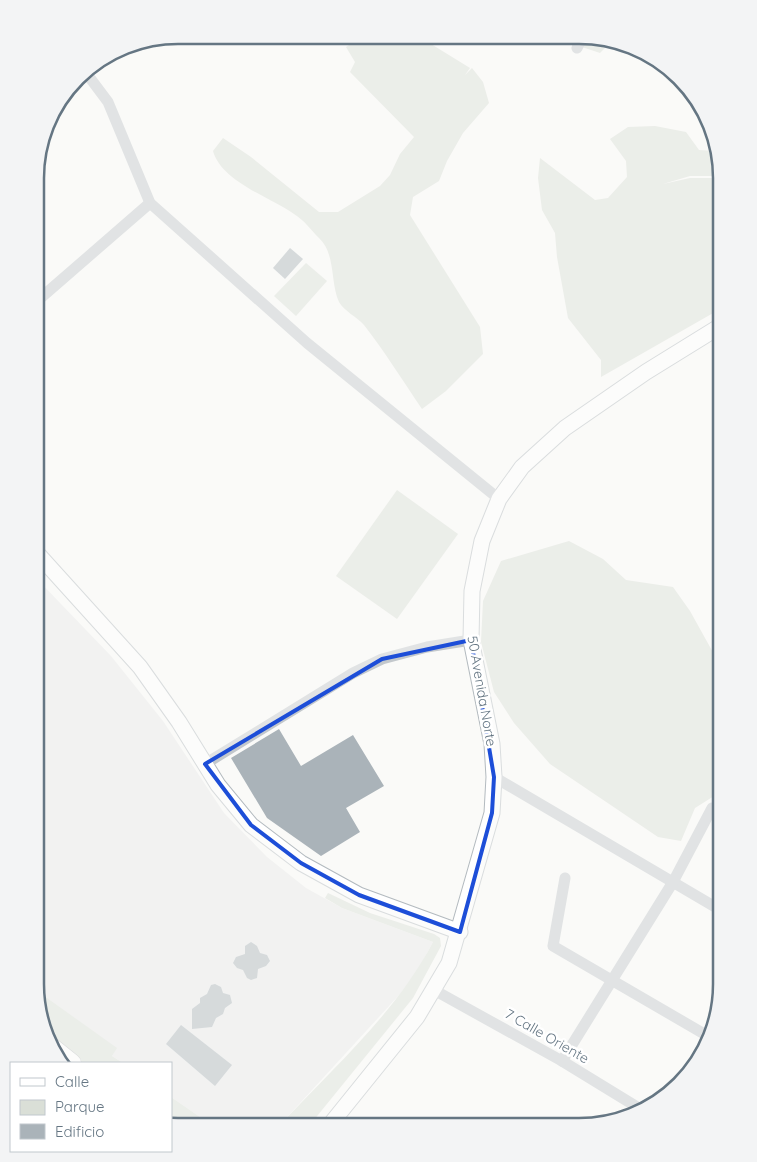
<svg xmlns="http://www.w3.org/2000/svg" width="757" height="1162" font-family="Quicksand,sans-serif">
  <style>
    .built { fill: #e8e9e9 }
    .green { fill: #dadfd7 }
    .building { fill: #aab3b9 }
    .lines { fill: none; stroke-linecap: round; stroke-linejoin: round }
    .secondary-casing { stroke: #b3babf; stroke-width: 17 }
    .primary-casing { stroke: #b5babe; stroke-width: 19 }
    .street { stroke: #c3c8cc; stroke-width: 11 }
    .secondary { stroke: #fff; stroke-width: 15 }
    .primary { stroke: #fff; stroke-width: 18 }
    .marked { fill: none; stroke: #1d4ed8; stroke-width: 4; stroke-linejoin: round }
    .labels { text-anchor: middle; stroke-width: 5; stroke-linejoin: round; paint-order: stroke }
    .street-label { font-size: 14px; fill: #657683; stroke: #fff }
    .rim { fill: none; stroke: #657683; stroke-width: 2.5 }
  </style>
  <rect width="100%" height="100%" fill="#fafaf8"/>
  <polygon class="built" points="36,578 111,656 163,721 224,813 267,857 306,888 342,908 433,942 419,968 400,994 279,1126 213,1126 171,1097 171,1063 123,1063 112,1056 116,1048 36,990"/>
  <g class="green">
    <path d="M363 36H418L470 68 465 75 472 68 483 82 489 103 463 133 447 161 439 181 413 197 410 215 480 327 483 354 446 391 422 409C403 381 385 352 364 325 357 317 344 311 339 302 330 282 336 254 319 238 311 230 304 220 294 214 271 198 221 181 213 151L223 138 251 157 319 212H338L380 186 390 175 400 154 414 137 350 72 355 62 346 47Z"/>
    <polygon points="587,36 598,36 611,42 600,53 582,47"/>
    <polygon points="655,126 686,132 699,150 714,151 716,146 722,176 690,176 663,184 690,178 722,178 722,308 601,377 601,360 568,318 557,257 555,233 542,210 538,178 540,158 595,200 608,198 627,177 626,161 610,139 628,127"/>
    <polygon points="306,263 327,281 296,316 274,296"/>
    <polygon points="397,490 458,534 397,619 336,576"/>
    <polygon points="569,541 603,559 626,580 673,587 690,611 715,656 722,661 722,791 695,808 681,841 658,837 550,764 514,723 494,692 481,642 483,601 501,561"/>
    <path d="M328 893 370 913 434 934 440 938 441 946 413 998 309 1126H279C333 1068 396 1013 433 942L342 908 325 898Z"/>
    <polygon points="36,990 117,1048 112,1056 123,1063 82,1063 45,1032"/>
    <polygon points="171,1097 213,1126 171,1126"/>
  </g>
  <g class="building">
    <polygon points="290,248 303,259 285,279 273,268"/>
    <polygon points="279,729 301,766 353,735 384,786 346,808 360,832 321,856 267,818 231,758"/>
    <polygon points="251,942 257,946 260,953 267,955 270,961 266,966 258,969 257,978 251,980 247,978 243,970 237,968 233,963 236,957 245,954 245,946"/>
    <polygon points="215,984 221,987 223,993 230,995 232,1003 225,1008 223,1014 216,1018 212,1027 192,1029 192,1009 200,1003 200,998 207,994 211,985"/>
    <polygon points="181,1025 232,1065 215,1086 166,1044"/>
  </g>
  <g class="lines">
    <defs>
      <g id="secondary">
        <polyline points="36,552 140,667 179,722 218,785 251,825 301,863 359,895 460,932"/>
        <polyline points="329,1126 417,1017 449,963 492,813 494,777 492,744 471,640 472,591 482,541 499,499 522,467 565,428 646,372 722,325"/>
      </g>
      <polyline id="primary" points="52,1047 72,1063"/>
    </defs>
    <use href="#secondary" class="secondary-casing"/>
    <use href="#primary" class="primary-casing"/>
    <g class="street">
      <polyline points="577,48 583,36"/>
      <polyline points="84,70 108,102 150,203 307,343 499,499"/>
      <polyline points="36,302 150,203"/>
      <polyline points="205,764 353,673 382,659 427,647 471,640"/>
      <polyline points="494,777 722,911"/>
      <polyline points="565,878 553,946 706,1035"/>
      <polyline points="434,990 562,1061 642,1110"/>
      <polyline points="562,1061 673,882 712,808"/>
    </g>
    <use href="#secondary" class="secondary"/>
    <use href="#primary" class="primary"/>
  </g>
  <path d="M0 0H757V1162H0ZM471 640 494 777 492 813 460 932 359 895 301 863 251 825 205 764 382 659Z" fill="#fafaf8" fill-opacity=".55" fill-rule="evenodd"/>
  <path class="marked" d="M471 640 494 777 492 813 460 932 359 895 301 863 251 825 205 764 382 659Z"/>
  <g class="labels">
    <g class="street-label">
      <text transform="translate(482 691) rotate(80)" y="5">50 Avenida Norte</text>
      <text transform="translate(547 1036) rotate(30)" y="5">7 Calle Oriente</text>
    </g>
  </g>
  <path d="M0 0H757V1162H0ZM178 44H579A134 134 0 0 1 713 178V984A134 134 0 0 1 579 1118H178A134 134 0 0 1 44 984V178A134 134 0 0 1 178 44Z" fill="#f3f4f5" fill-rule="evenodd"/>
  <path class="rim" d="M178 44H579A134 134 0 0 1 713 178V984A134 134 0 0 1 579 1118H178A134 134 0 0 1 44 984V178A134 134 0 0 1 178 44Z"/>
  <rect x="10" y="1062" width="162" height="90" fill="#ffffff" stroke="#c1c8cd"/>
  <rect x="20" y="1078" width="25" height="8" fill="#ffffff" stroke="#c1c8cd"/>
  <text x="55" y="1087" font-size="15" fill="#657683">Calle</text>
  <rect x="20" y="1100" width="25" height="15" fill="#dadfd7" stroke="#c1c8cd"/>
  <text x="55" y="1112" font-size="15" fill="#657683">Parque</text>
  <rect x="20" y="1124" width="25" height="15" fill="#aab3b9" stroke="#c1c8cd"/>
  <text x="55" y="1137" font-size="15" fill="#657683">Edificio</text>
</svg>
